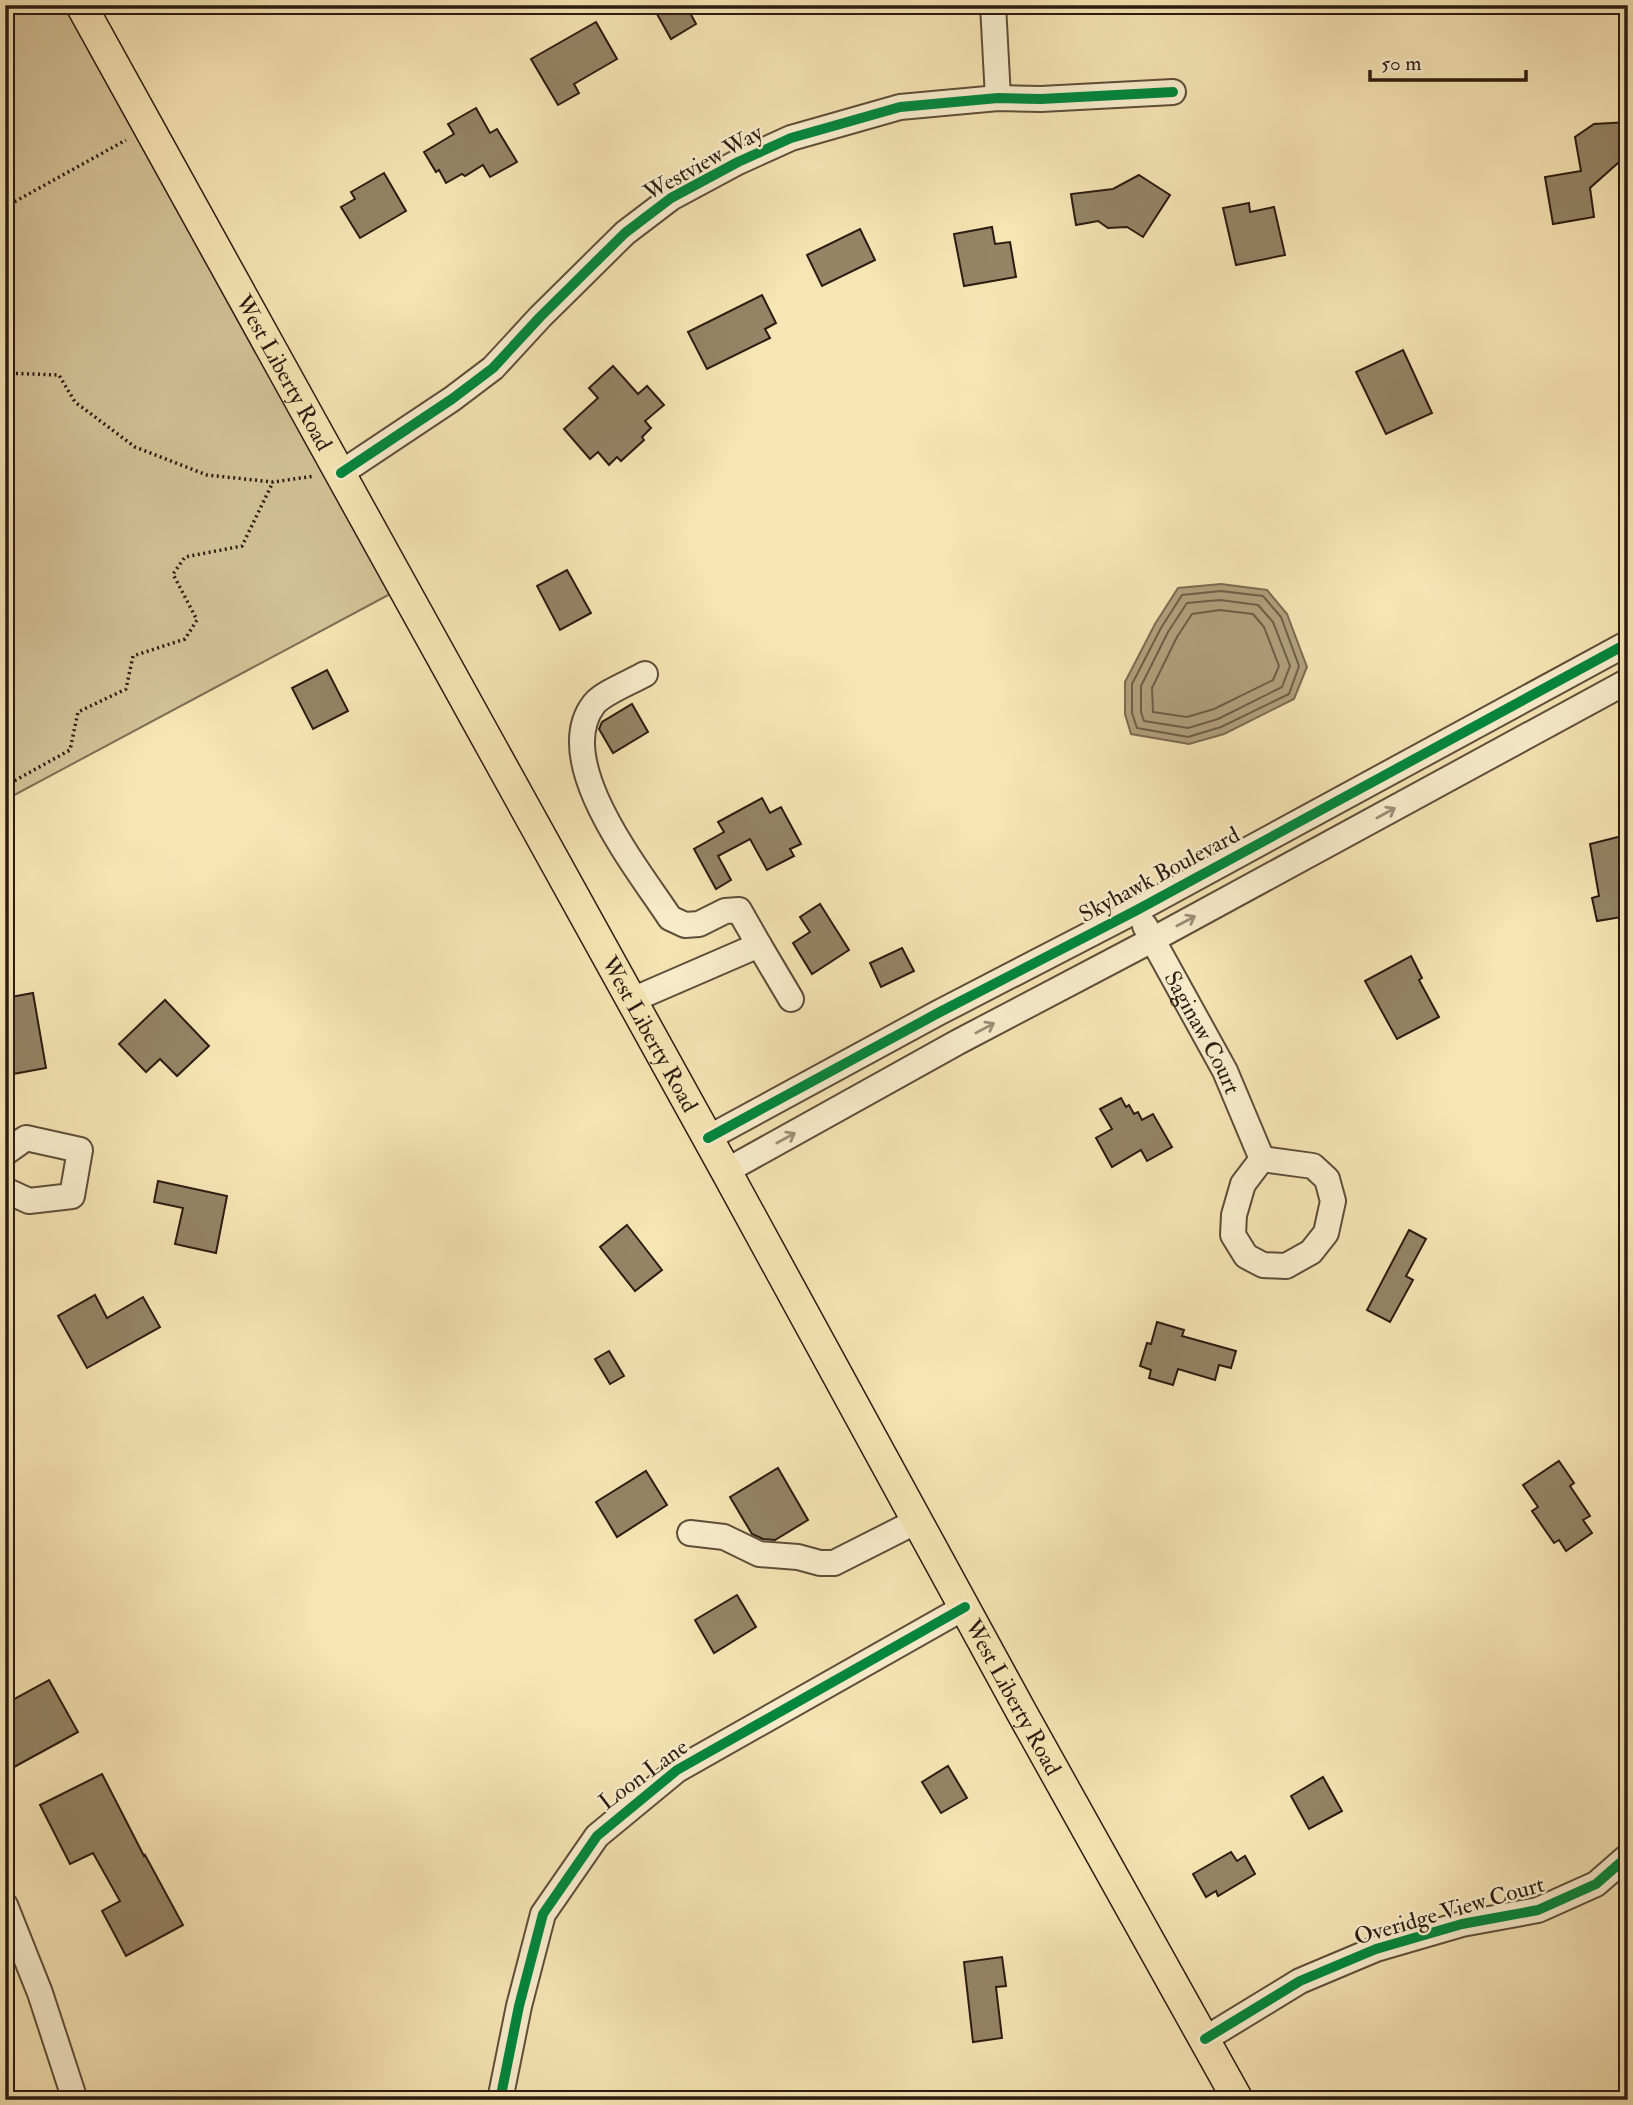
<svg xmlns="http://www.w3.org/2000/svg" width="1633" height="2105" font-family="'IM FELL Double Pica',serif">
  <style>
    .green { fill: #d4c398; stroke: #806f54; stroke-width: 2 }
    .water { fill: #b2a07d; stroke: #7c6b52; stroke-width: 2 }
    .lines { fill: none; stroke-linecap: round; stroke-linejoin: round }
    .shore { stroke: #6e5e47; stroke-width: 2 }
    .building { fill: #958466; stroke: #2b1b11; stroke-width: 2 }
    .minor-casing { stroke: #5e4e3a; stroke-width: 28 }
    .major-casing { stroke: #2b1b11; stroke-width: 33 }
    .path { stroke: #2b1b11; stroke-width: 3.5; stroke-dasharray: 2 3.5; stroke-linecap: butt }
    .minor { stroke: #faeece; stroke-width: 24 }
    .major { stroke: #f7e5b4; stroke-width: 30 }
    .cycleway-casing { stroke: #faeece; stroke-width: 15 }
    .cycleway { stroke: #00873e; stroke-width: 10 }
    .oneway { stroke: #9d8f79 }
    .labels { text-anchor: middle; stroke-width: 5; stroke-linejoin: round; paint-order: stroke }
    .street-label { font-size: 23px; fill: #2b1b11; stroke: #faeece }
  </style>
  <rect width="100%" height="100%" fill="#f7e5b4"/>
  <filter id="stains"><feTurbulence type="fractalNoise" baseFrequency=".00286" numOctaves="4"/><feColorMatrix values="0 0 0 0 .2 0 0 0 0 .09 0 0 0 0 .02 0 0 0 .5 -.17"/></filter>
  <radialGradient id="worn" r=".72"><stop offset=".6" stop-color="#630" stop-opacity="0"/><stop offset="1" stop-color="#630" stop-opacity=".3"/></radialGradient>
  <polygon class="green" points="5,5 68,5 392,593 5,800"/>
  <polygon class="water" points="1221,584 1267,590 1287,614 1307,667 1294,699 1224,734 1189,744 1131,734 1125,714 1125,682 1155,624 1178,588"/>
  <g class="lines">
    <g class="shore">
      <polygon points="1221,591 1263,596 1281,617 1299,666 1289,694 1221,727 1188,737 1137,728 1132,713 1132,684 1161,628 1182,595"/>
      <polygon points="1220,600 1258,605 1273,622 1290,666 1282,687 1218,719 1188,728 1144,721 1141,712 1141,686 1168,632 1187,603"/>
      <polygon points="1220,610 1253,614 1264,627 1279,666 1273,680 1214,709 1187,717 1153,712 1152,688 1177,637 1192,614"/>
    </g>
  </g>
  <g class="building">
    <polygon points="652,5 686,5 696,24 671,39"/>
    <polygon points="596,22 617,59 574,84 579,93 558,105 531,59"/>
    <polygon points="476,108 490,133 497,129 517,162 490,177 483,165 465,176 462,174 446,183 439,170 436,172 424,152 454,134 448,124"/>
    <polygon points="1628,122 1628,154 1590,188 1594,217 1553,224 1545,177 1581,171 1575,137 1594,124"/>
    <polygon points="384,173 406,211 360,238 341,207 355,199 351,192"/>
    <polygon points="1139,175 1170,195 1143,237 1127,227 1108,228 1098,221 1076,225 1071,194 1113,189"/>
    <polygon points="1249,203 1250,212 1274,207 1285,255 1236,265 1223,208"/>
    <polygon points="992,227 995,244 1010,242 1016,277 964,286 954,234"/>
    <polygon points="860,229 875,260 822,286 807,255"/>
    <polygon points="762,295 776,323 765,329 770,338 707,369 688,332"/>
    <polygon points="1403,350 1432,413 1386,434 1356,372"/>
    <polygon points="613,366 638,394 647,386 664,405 645,421 651,428 642,437 644,440 621,461 617,457 609,465 598,452 590,459 564,429 598,398 589,388"/>
    <polygon points="567,570 591,613 560,630 537,586"/>
    <polygon points="327,670 348,711 313,729 292,688"/>
    <polygon points="632,704 648,732 613,753 599,729 602,722"/>
    <polygon points="762,798 770,813 781,807 801,844 790,849 794,856 767,870 750,839 718,856 731,880 716,889 694,849 724,832 718,822"/>
    <polygon points="1626,835 1628,845 1628,916 1597,921 1592,898 1599,896 1590,844"/>
    <polygon points="820,904 849,950 812,974 793,943 810,932 800,917"/>
    <polygon points="902,948 914,971 881,987 870,963"/>
    <polygon points="1411,956 1422,978 1419,980 1439,1017 1397,1039 1365,981"/>
    <polygon points="33,993 46,1068 13,1074 9,1053 5,1053 5,998"/>
    <polygon points="165,1000 209,1046 177,1076 160,1059 146,1072 119,1044"/>
    <polygon points="1121,1098 1126,1107 1129,1105 1134,1114 1138,1112 1142,1120 1153,1114 1172,1147 1147,1161 1141,1150 1112,1167 1096,1138 1112,1129 1100,1109"/>
    <polygon points="158,1181 227,1196 216,1253 175,1244 183,1208 154,1202"/>
    <polygon points="627,1225 662,1270 635,1291 600,1247"/>
    <polygon points="1409,1230 1426,1239 1406,1276 1413,1280 1390,1322 1367,1310"/>
    <polygon points="95,1295 107,1318 143,1297 160,1327 87,1368 58,1316"/>
    <polygon points="1157,1322 1184,1330 1182,1336 1236,1351 1231,1368 1219,1365 1215,1380 1178,1369 1173,1385 1149,1378 1151,1370 1140,1366 1147,1343 1151,1344"/>
    <polygon points="609,1351 624,1376 610,1384 595,1359"/>
    <polygon points="1559,1461 1574,1483 1570,1486 1590,1516 1583,1520 1592,1533 1566,1551 1559,1540 1554,1543 1532,1511 1538,1507 1523,1485"/>
    <polygon points="778,1468 808,1520 775,1540 763,1539 752,1534 730,1497"/>
    <polygon points="646,1471 667,1505 617,1537 596,1502"/>
    <polygon points="737,1595 756,1627 714,1653 695,1620"/>
    <polygon points="49,1680 78,1732 5,1772 5,1745 12,1741 5,1728 5,1704"/>
    <polygon points="948,1766 967,1798 941,1813 922,1782"/>
    <polygon points="102,1774 144,1856 145,1855 183,1925 126,1956 102,1911 120,1901 93,1853 70,1864 40,1805"/>
    <polygon points="1323,1777 1342,1811 1309,1829 1291,1796"/>
    <polygon points="1231,1852 1237,1861 1245,1856 1255,1874 1218,1896 1216,1891 1206,1897 1193,1874"/>
    <polygon points="1002,1957 1006,1986 996,1987 1002,2038 973,2042 964,1962"/>
  </g>
  <g class="lines">
    <defs>
      <g id="minor">
        <polyline points="993,5 998,98"/>
        <polyline points="341,473 452,399 493,368 540,317 625,233 671,198 738,162 791,138 900,107 998,98 1041,99 1173,92"/>
        <path id="s1" d="M1145 926 1225 1071 1262 1159"/>
        <polyline points="759,945 791,999"/>
        <path d="M632 1000 759 945 739 910 725 911 699 924 685 925 670 918C638 869 550 761 594 704 603 693 631 682 645 674"/>
        <polyline points="708,1138 938,1013 1137,910 1628,643"/>
        <polyline points="5,1153 26,1138 80,1150 72,1196 29,1201 5,1190"/>
        <polygon points="1262,1159 1313,1166 1327,1179 1333,1201 1326,1233 1311,1252 1286,1266 1263,1265 1246,1256 1233,1235 1234,1215 1243,1184"/>
        <polyline points="726,1171 958,1042 1152,940 1628,681"/>
        <polyline points="690,1533 724,1537 759,1554 798,1557 820,1563 834,1563 917,1521"/>
        <polyline points="5,1905 40,1993 75,2100"/>
        <polyline points="1205,2039 1300,1981 1376,1949 1462,1924 1538,1910 1596,1884 1628,1856"/>
        <polyline points="500,2100 519,2006 543,1914 597,1836 677,1770 965,1607"/>
      </g>
      <g id="major">
        <path id="s2" d="M81 5 726 1171 1022 1713 1238 2100"/>
      </g>
    </defs>
    <use href="#minor" class="minor-casing"/>
    <use href="#major" class="major-casing"/>
    <g class="path">
      <polyline points="5,207 126,140"/>
      <polyline points="5,373 59,375 75,402 135,447 207,475 273,482 315,476"/>
      <polyline points="5,786 70,750 78,712 126,689 133,656 185,639 197,620 173,574 185,557 242,546 273,482"/>
    </g>
    <use href="#minor" class="minor"/>
    <use href="#major" class="major"/>
    <defs>
      <g id="cycleway">
        <polyline points="341,473 452,399 493,368 540,317 625,233 671,198 738,162 791,138 900,107 998,98 1041,99 1173,92"/>
        <polyline points="708,1138 938,1013 1137,910 1628,643"/>
        <polyline points="1205,2039 1300,1981 1376,1949 1462,1924 1538,1910 1596,1884 1628,1856"/>
        <polyline points="500,2100 519,2006 543,1914 597,1836 677,1770 965,1607"/>
      </g>
    </defs>
    <use href="#cycleway" class="cycleway-casing"/>
    <use href="#cycleway" class="cycleway"/>
  </g>
  <defs><path id="oneway-shaft" d="M-6 0H5M1.5-3L5.5 0L1.5 3" fill="none" stroke-width="1.6" stroke-linecap="round" stroke-linejoin="round" transform="scale(1.75)"/></defs>
  <g class="oneway">
    <use href="#oneway-shaft" transform="translate(1386 813) rotate(-29)"/>
    <use href="#oneway-shaft" transform="translate(1186 921) rotate(-28)"/>
    <use href="#oneway-shaft" transform="translate(985 1028) rotate(-28)"/>
    <use href="#oneway-shaft" transform="translate(786 1138) rotate(-29)"/>
  </g>
  <g class="labels">
    <g class="street-label">
      <text transform="translate(703 162) rotate(-29)" y="8">Westview Way</text>
      <text dy="8" stroke="none"><textPath href="#s2" startOffset="420">West Liberty Road</textPath></text>
      <text transform="translate(1159 874) rotate(-28)" y="8">Skyhawk Boulevard</text>
      <text dy="8" stroke="none"><textPath href="#s1" startOffset="121">Saginaw Court</textPath></text>
      <text dy="8" stroke="none"><textPath href="#s2" startOffset="1176">West Liberty Road</textPath></text>
      <text dy="8" stroke="none"><textPath href="#s2" startOffset="1932">West Liberty Road</textPath></text>
      <text transform="translate(643 1774) rotate(-36)" y="8">Loon Lane</text>
      <text transform="translate(1449 1910) rotate(-16)" y="8">Overidge View Court</text>
    </g>
  </g>
  <rect width="1633" height="2105" fill="none" stroke="#f7e5b4" stroke-width="28"/>
  <rect x="7" y="7" width="1619" height="2091" fill="none" stroke="#2b1b11" stroke-width="3.5"/>
  <rect x="14" y="14" width="1605" height="2077" fill="none" stroke="#2b1b11" stroke-width="2"/>
  <path d="M1370 70v10h156v-10" fill="none" stroke="#2b1b11" stroke-width="3.5"/>
  <text x="1381" y="70" font-size="21" fill="#2b1b11" stroke="#faeece" stroke-width="5" paint-order="stroke">50 m</text>
  <rect width="100%" height="100%" filter="url(#stains)"/>
  <rect width="100%" height="100%" fill="url(#worn)"/>
</svg>
